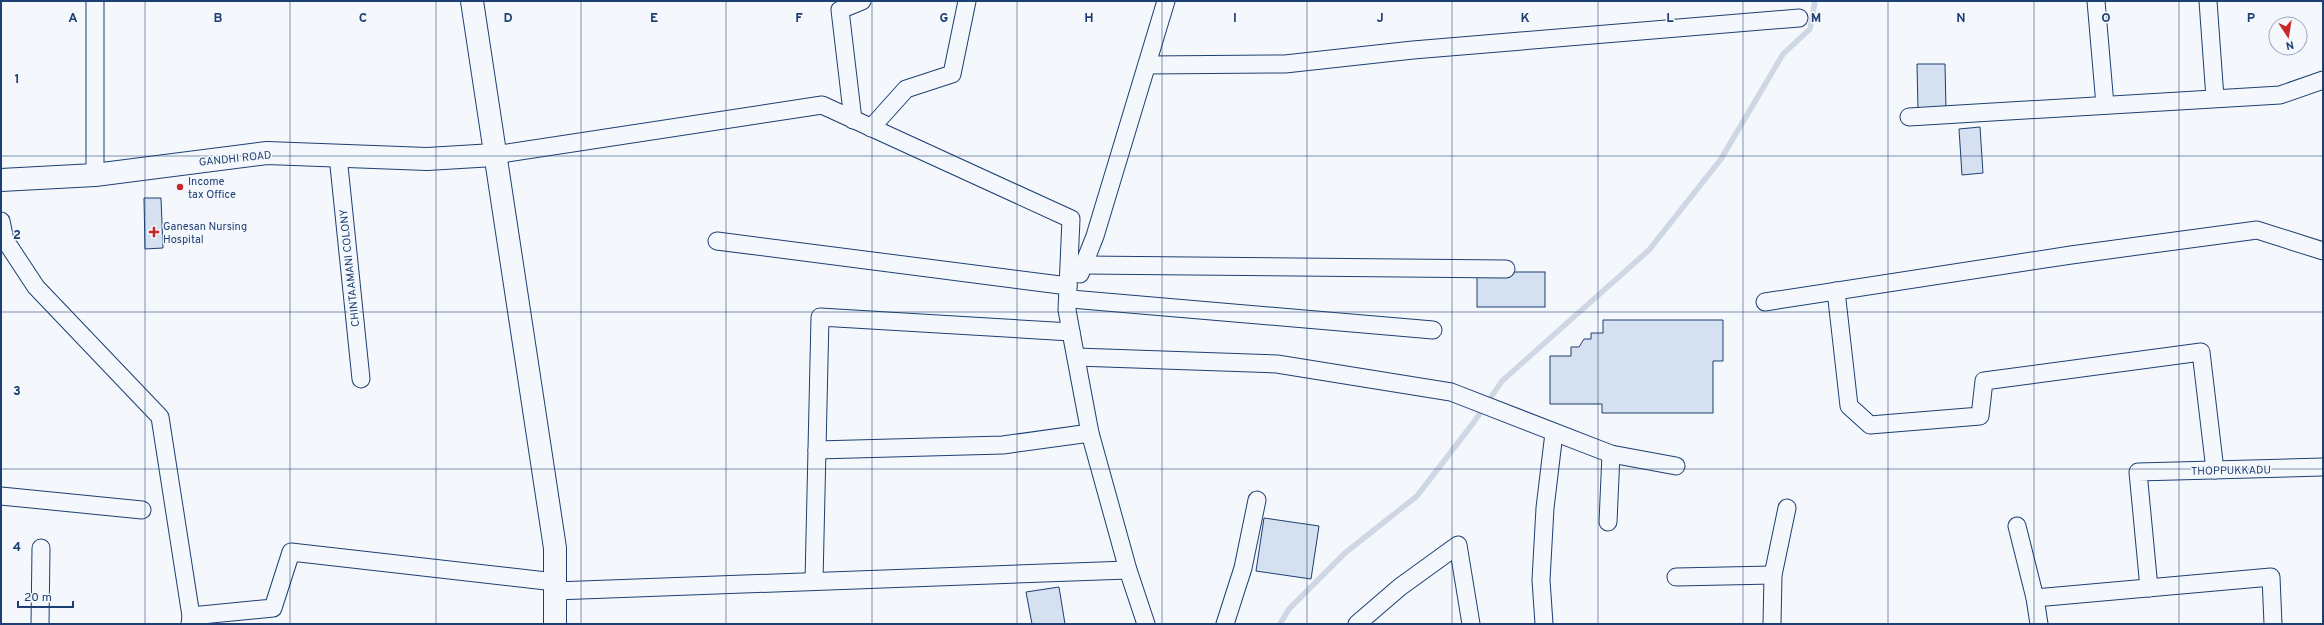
<svg xmlns="http://www.w3.org/2000/svg" width="2324" height="625" font-family="Overpass,sans-serif">
  <style>
    .lines { fill: none; stroke-linecap: round; stroke-linejoin: round }
    .stream { stroke: #cfd7e4; stroke-width: 5.5 }
    .building { fill: #d5e0f0; stroke: #1d3f73 }
    .street-casing { stroke: #1d3f73; stroke-width: 19 }
    .secondary-casing { stroke: #1d3f73; stroke-width: 24 }
    .street { stroke: #f4f7fb; stroke-width: 17 }
    .secondary { stroke: #f4f7fb; stroke-width: 22 }
    .grid { fill: none; stroke: #1d3f73; stroke-width: 1; stroke-opacity: 0.55 }
    .poi-dot { fill: #c62828; stroke: #f4f7fb; stroke-width: 1.5 }
    .labels { text-anchor: middle; stroke-width: 3; stroke-linejoin: round; paint-order: stroke }
    .street-label { font-size: 11px; fill: #1d3f73; stroke: #f4f7fb }
    .poi-label { font-size: 11px; fill: #1d3f73; stroke: #f4f7fb; text-anchor: start }
    .grid-label { font-size: 13px; text-anchor: middle; font-weight: bold; fill: #1d3f73; stroke: #f4f7fb; stroke-width: 3; stroke-linejoin: round; paint-order: stroke }
  </style>
  <rect width="100%" height="100%" fill="#f4f7fb"/>
  <g class="lines">
    <polyline class="stream" points="1280,624 1289,609 1345,553 1417,496 1474,422 1502,381 1649,250 1721,159 1783,54 1810,29 1815,1"/>
  </g>
  <g class="building">
    <polygon points="1917,64 1945,64 1946,110 1918,110"/>
    <polygon points="1980,127 1983,173 1962,175 1959,129"/>
    <polygon points="144,198 161,198 163,248 145,249"/>
    <rect x="1477" y="272" width="68" height="35"/>
    <polygon points="1603,320 1723,320 1723,361 1713,361 1713,413 1602,413 1602,404 1550,404 1550,356 1571,356 1571,347 1579,347 1584,339 1591,339 1591,333 1603,333"/>
    <polygon points="1264,518 1319,526 1311,579 1256,571"/>
    <polygon points="1059,587 1065,624 1032,624 1026,592"/>
  </g>
  <g class="lines">
    <defs>
      <g id="street">
        <polyline points="2096,1 2105,105"/>
        <polyline points="2208,1 2215,98"/>
        <polyline points="1147,65 1285,64 1413,50 1799,18"/>
        <polyline points="1909,117 2280,95 2323,80"/>
        <polyline points="853,120 840,10 862,1"/>
        <polyline points="871,128 906,89 952,74 967,1"/>
        <polyline points="494,155 822,105 1071,219 1067,310 1071,332 1090,433 1128,570 1146,624"/>
        <polyline points="338,156 361,379"/>
        <polyline points="95,175 95,1"/>
        <polyline points="1,221 5,240 36,287 160,417 191,616 190,624"/>
        <polyline points="717,241 1068,286"/>
        <polyline points="1084,265 1506,269"/>
        <polyline points="1080,274 1095,236 1166,1"/>
        <polyline points="1836,291 1849,406 1870,425 1980,416 1984,381 2201,352 2215,470"/>
        <polyline points="1071,299 1433,330"/>
        <polyline points="1765,302 2071,255 2257,230 2323,251"/>
        <polyline points="1076,357 1277,364 1451,392 1611,454 1676,466"/>
        <polyline points="817,450 1003,445 1090,433"/>
        <polyline points="1,496 142,510"/>
        <polyline points="1608,522 1611,454"/>
        <polyline points="2017,526 2035,598 2039,624"/>
        <polyline points="1676,577 1773,575"/>
        <polyline points="814,581 820,317 1071,332"/>
        <polyline points="2149,588 2138,472 2323,467"/>
        <polyline points="555,591 1128,570"/>
        <polyline points="2035,598 2271,577 2273,624"/>
        <polyline points="191,616 273,608 291,552 555,582"/>
        <polyline points="40,624 41,548"/>
        <polyline points="1225,624 1243,568 1257,500"/>
        <polyline points="1357,624 1400,587 1458,545 1471,624"/>
        <polyline points="1544,624 1541,580 1545,508 1554,433"/>
        <polyline points="1772,624 1773,575 1787,508"/>
      </g>
      <g id="secondary">
        <polyline points="472,1 555,548 555,624"/>
        <polyline points="1,180 95,175 267,153 427,159 494,155"/>
      </g>
    </defs>
    <use href="#street" class="street-casing"/>
    <use href="#secondary" class="secondary-casing"/>
    <use href="#street" class="street"/>
    <use href="#secondary" class="secondary"/>
  </g>
  <path class="grid" d="M145 1V624M290 1V624M436 1V624M581 1V624M726 1V624M872 1V624M1017 1V624M1162 1V624M1307 1V624M1452 1V624M1598 1V624M1743 1V624M1888 1V624M2034 1V624M2179 1V624M1 156H2323M1 312H2323M1 469H2323"/>
  <g class="poi-dot">
    <circle cx="180" cy="187" r="4"/>
    <path d="M152 226h4v4h4v4h-4v4h-4v-4h-4v-4h4z"/>
  </g>
  <g class="labels">
    <g class="street-label">
      <text transform="translate(235 158) rotate(-6)" y="4">GANDHI ROAD</text>
      <text transform="translate(349 268) rotate(-96)" y="4">CHINTAAMANI COLONY</text>
      <text transform="translate(2231 470) rotate(-1)" y="4">THOPPUKKADU</text>
    </g>
    <g class="poi-label">
      <text x="188" y="185">Income<tspan x="188" dy="13">tax Office</tspan></text>
      <text x="163" y="230">Ganesan Nursing<tspan x="163" dy="13">Hospital</tspan></text>
    </g>
  </g>
  <g class="grid-label">
    <text x="73" y="22">A</text>
    <text x="218" y="22">B</text>
    <text x="363" y="22">C</text>
    <text x="508" y="22">D</text>
    <text x="654" y="22">E</text>
    <text x="799" y="22">F</text>
    <text x="944" y="22">G</text>
    <text x="1089" y="22">H</text>
    <text x="1235" y="22">I</text>
    <text x="1380" y="22">J</text>
    <text x="1525" y="22">K</text>
    <text x="1670" y="22">L</text>
    <text x="1816" y="22">M</text>
    <text x="1961" y="22">N</text>
    <text x="2106" y="22">O</text>
    <text x="2251" y="22">P</text>
    <text x="17" y="83">1</text>
    <text x="17" y="239">2</text>
    <text x="17" y="395">3</text>
    <text x="17" y="551">4</text>
  </g>
  <rect width="2324" height="625" fill="none" stroke="#1d3f73" stroke-width="4"/>
  <g transform="translate(2288 36) rotate(168)"><circle r="19" fill="#f4f7fb" stroke="#9eadc5"/>
  <path d="M0-3L7 15L0 10L-7 15Z" fill="#c62828"/>
  <text y="-6" font-size="11" font-weight="bold" text-anchor="middle" fill="#1d3f73">N</text>
  </g>
  <path d="M18 601v6h55v-6" fill="none" stroke="#1d3f73" stroke-width="2"/>
  <text x="24" y="601" font-size="12" fill="#1d3f73" stroke="#f4f7fb" stroke-width="3" paint-order="stroke">20 m</text>
</svg>
